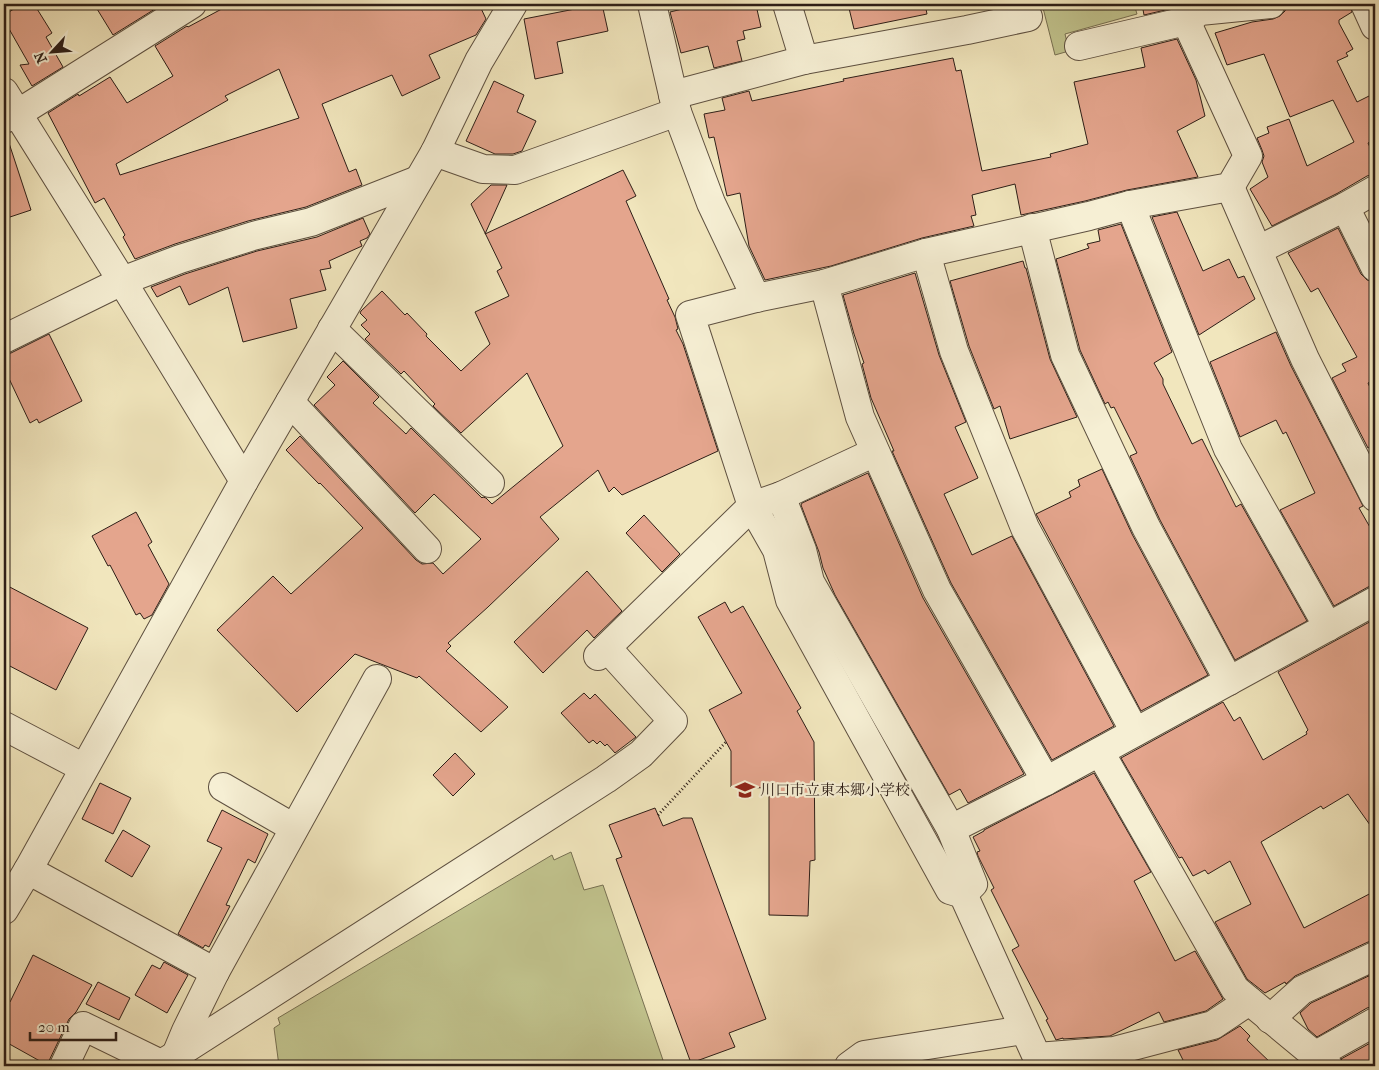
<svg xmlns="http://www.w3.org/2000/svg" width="1379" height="1070" font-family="'IM FELL French Canon','Noto Serif JP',serif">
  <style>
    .green { fill: #c1c38d; stroke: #777052 }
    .building { fill: #e4a58d; stroke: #2d1e17; fill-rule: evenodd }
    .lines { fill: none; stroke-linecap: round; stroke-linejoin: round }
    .minor-casing { stroke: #5e5040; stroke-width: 30 }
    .path { stroke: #2d1e17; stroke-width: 3; stroke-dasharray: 1 2.5; stroke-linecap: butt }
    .minor { stroke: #f6efd4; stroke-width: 28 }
    .labels { text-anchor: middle; stroke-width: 4.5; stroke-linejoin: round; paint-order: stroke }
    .poi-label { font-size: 15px; fill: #2d1e17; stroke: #f6efd4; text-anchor: start }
  </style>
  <rect width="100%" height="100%" fill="#f1e6bd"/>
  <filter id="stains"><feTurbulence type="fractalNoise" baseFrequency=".004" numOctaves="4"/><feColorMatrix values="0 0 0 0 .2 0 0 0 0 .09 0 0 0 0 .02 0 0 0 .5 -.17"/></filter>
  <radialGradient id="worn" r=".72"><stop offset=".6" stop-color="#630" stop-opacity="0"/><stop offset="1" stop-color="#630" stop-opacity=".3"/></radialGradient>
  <g class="green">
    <polygon points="1042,4 1134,4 1137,14 1065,34 1069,51 1055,55"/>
    <polygon points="571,852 584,890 603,885 665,1066 279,1066 274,1028 280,1024 278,1018 552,855 554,860"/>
  </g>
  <g class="building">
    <polygon points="22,4 34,4 52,33 46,37 63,67 32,86 20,65 29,64 4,20 4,15"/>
    <polygon points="94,4 163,4 113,35"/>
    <path d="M231 4H479L486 19 476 35 429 55 440 78 402 96 392 75 322 104 349 172 356 169 362 185 306 207 248 221 175 244 135 259 123 237 125 235 104 198 95 203 48 113 78 94 79 96 110 77 127 103 173 76 155 46 187 26 188 27ZM279 69 299 118 120 175 116 164 228 100 225 96Z"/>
    <polygon points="574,4 602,4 608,31 557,42 563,73 535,79 524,19 575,9"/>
    <polygon points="703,4 741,4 742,8 756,5 761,27 743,31 745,39 737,41 742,61 714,68 708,46 681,53 670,12"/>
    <polygon points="848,4 925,4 927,14 854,29"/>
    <polygon points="1142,4 1177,4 1178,7 1144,15"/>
    <polygon points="1293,4 1350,4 1352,12 1339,20 1339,23 1353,49 1346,53 1348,56 1337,61 1357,102 1375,93 1375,126 1370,128 1375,139 1368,143 1375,158 1375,174 1367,176 1338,193 1272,226 1250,189 1268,177 1262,162 1264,156 1262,150 1257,138 1269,133 1267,127 1289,119 1307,166 1354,142 1333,100 1290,117 1264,54 1227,65 1215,33 1252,22 1273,19 1280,16 1285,11 1286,7"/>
    <polygon points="1177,39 1196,80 1205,116 1177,131 1198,177 1127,190 1085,201 1021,215 1015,184 972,195 976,215 971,216 974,226 922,238 831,266 765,280 749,246 740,193 727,196 714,137 709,138 704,114 725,110 722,98 749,91 752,101 844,81 843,79 953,58 956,71 961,70 982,171 1051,157 1050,154 1088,144 1074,82 1145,67 1141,48"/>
    <polygon points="494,81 524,95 517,112 536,121 522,151 513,154 495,154 466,141"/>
    <polygon points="8,140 31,210 4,219 4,141"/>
    <polygon points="623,170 636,196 626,201 669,299 667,300 675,317 678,329 676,330 683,344 718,451 622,495 614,487 609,492 598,470 540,517 559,539 488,607 448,643 451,646 446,651 508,707 481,732 419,676 417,678 355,654 297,712 217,630 273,576 291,594 363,528 320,483 319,484 286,450 300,436 416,560 422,564 433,563 443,574 481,539 434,494 415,513 314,405 335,385 327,377 343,361 379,397 373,403 406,434 411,428 482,498 483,497 486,498 492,504 563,446 527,373 461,433 433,406 435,404 404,371 401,374 365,339 370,334 361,325 367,320 360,313 361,311 382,291 405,315 407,313 427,334 426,336 461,371 490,344 475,312 509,296 497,271 502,268 471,204 491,185 507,185 485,234"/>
    <polygon points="1177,212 1203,271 1229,259 1238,278 1244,276 1255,299 1199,335 1152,217"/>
    <polygon points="363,218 370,234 367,238 360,241 362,246 329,261 331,268 320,270 326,290 290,299 297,328 243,342 228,287 189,305 180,286 157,297 151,287 185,274 257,251 317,237"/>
    <polygon points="1121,224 1172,352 1154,363 1163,379 1163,384 1192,444 1202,439 1236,507 1241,504 1307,621 1235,660 1160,520 1130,456 1137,453 1114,407 1111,408 1108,402 1105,404 1080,350 1056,259 1089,248 1087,244 1100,241 1098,230"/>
    <polygon points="1338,228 1361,274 1367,280 1375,282 1375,391 1370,382 1368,383 1375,399 1375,445 1368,448 1332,378 1346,371 1342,364 1357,357 1318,288 1311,292 1288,253"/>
    <polygon points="1023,261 1025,268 1026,268 1050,359 1077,417 1010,439 1000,406 994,409 969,346 950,281"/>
    <polygon points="915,273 939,355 966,422 955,427 978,478 944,494 972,555 1012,536 1114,726 1052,760 951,583 892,451 894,451 871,398 862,364 864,363 854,334 843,295"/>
    <polygon points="1276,332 1291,366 1363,506 1359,508 1375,536 1375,585 1368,587 1334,606 1280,510 1315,493 1286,432 1283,434 1276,420 1240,437 1210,362"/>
    <polygon points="49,334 82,401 39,423 37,419 30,423 4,368 4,354 11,353"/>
    <polygon points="1102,469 1132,534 1208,675 1141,711 1036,514 1071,497 1069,492 1080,486 1078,480"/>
    <polygon points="868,473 923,598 1024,774 968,803 960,789 949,795 835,595 823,568 819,552 801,505 802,503"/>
    <polygon points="136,512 152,542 148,545 169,584 152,615 144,619 140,613 136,615 110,565 108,566 92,536"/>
    <polygon points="644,515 680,554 662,572 626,533"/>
    <polygon points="587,571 622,611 594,638 587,630 543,673 514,642"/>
    <polygon points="4,584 88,628 56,690 4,663"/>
    <polygon points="725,602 731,613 743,606 801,708 797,711 814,742 815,860 810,861 808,916 769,915 769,788 731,787 731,751 709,710 742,693 698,617"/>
    <polygon points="1375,619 1375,832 1348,794 1323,809 1321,806 1261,842 1304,928 1375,891 1375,941 1368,942 1295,976 1286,984 1285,982 1265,993 1247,979 1215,922 1251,904 1230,861 1208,874 1205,870 1193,876 1182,857 1179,858 1121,758 1223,702 1234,721 1240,717 1263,760 1307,734 1306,732 1308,730 1278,672"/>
    <polygon points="584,693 590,699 595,694 636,737 615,753 607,744 605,746 600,741 597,744 593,740 589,743 561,713"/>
    <polygon points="455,753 475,774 453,796 433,775"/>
    <polygon points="1094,773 1151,872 1134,881 1175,961 1195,951 1223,999 1206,1011 1164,1022 1159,1012 1110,1036 1063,1039 1063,1038 1056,1040 1046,1020 1048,1019 1012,950 1019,946 991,890 994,888 978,856 977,852 980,851 973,837 984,831 984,830"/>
    <polygon points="100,783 131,798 113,834 82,819"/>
    <polygon points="655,808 663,826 683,818 692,818 766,1019 729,1033 735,1047 691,1063 616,859 622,857 609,825"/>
    <polygon points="222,810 268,834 255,863 248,859 226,905 230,906 209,947 205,945 203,948 178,934 222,848 207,841"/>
    <polygon points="123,830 150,846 132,877 105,861"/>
    <polygon points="33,955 92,985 76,1012 69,1019 47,1065 4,1041 4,999 10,1002"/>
    <polygon points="164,962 188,975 167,1013 135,995 152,965 160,969"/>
    <polygon points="1375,973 1375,1006 1367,1008 1317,1037 1308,1029 1300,1013 1311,1003"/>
    <polygon points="98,982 130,998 119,1020 86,1004"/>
    <polygon points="1240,1026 1250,1036 1247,1040 1274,1066 1186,1066 1178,1050 1217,1040"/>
    <polygon points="1374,1041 1375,1044 1375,1066 1349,1066 1343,1061 1341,1059"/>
  </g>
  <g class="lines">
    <defs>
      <g id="minor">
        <polyline points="652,4 677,112 711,203 756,298"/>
        <polyline points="787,4 804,60"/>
        <polyline points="1365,4 1375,26"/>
        <polyline points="1079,46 1186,21 1200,11 1271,4"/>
        <polyline points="4,92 122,281 244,481"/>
        <polyline points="673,95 804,60 967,30 1028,17"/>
        <polyline points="4,119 17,114 192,4"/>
        <polyline points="435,152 483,169 515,170 677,112"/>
        <polyline points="1230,187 1305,359 1375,497"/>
        <polyline points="1130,205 1228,449 1328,627"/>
        <polyline points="1345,207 1375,267"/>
        <polyline points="1032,228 1065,355 1146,527 1229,681"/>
        <polyline points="1258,250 1345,207 1375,190"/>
        <polyline points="926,253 954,351 1025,528 1135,732"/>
        <polyline points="824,284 860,417 937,590 1046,781"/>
        <polyline points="332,329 490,483"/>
        <polyline points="4,339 122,281 180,259 253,236 311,222 418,180"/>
        <polyline points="290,402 427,549"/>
        <polyline points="781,496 802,550 810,582 951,829"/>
        <polyline points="598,656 752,506 781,496 875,452"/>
        <polyline points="4,726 84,768"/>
        <polyline points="1100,752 1235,989 1328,1066"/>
        <polyline points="223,787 294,828"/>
        <polyline points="28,870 215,972"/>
        <polyline points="963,894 973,884 951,829 1046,781 1375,601"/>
        <polyline points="4,910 28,870 244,481 435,152 479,61 513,4"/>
        <polyline points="1270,1019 1302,990 1375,956"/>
        <polyline points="176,1055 186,1031 215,972 377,679"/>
        <polyline points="1316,1055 1375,1022"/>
        <polyline points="1037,1057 1114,1051 1213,1025 1249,1001"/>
        <polyline points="64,1066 83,1026 161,1064"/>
        <polyline points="153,1066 161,1064 176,1055 606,779 641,754 673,721 607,648"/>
        <polyline points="849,1066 864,1055 1024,1030"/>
        <polyline points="1041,1066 963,894 950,890 790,600 777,550 752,506 690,315 756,298 824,284 926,253 1089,216 1130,205 1230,187 1248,156 1186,21"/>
      </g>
    </defs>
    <use href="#minor" class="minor-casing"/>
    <polyline class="path" points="658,815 726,742"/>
    <use href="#minor" class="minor"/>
  </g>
  <defs>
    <symbol id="school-bare" viewBox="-9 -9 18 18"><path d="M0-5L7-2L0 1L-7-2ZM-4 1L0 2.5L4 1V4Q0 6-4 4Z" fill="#8f2418" stroke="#f6efd4" stroke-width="2.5" paint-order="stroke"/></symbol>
  </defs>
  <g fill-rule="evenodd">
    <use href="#school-bare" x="731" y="776" width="28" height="28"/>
  </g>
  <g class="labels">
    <g class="poi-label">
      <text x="760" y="795">川口市立東本郷小学校</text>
    </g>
  </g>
  <rect width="1379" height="1070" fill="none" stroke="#f1e6bd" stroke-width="20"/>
  <rect x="5" y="5" width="1369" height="1060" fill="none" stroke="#2d1e17" stroke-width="2.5"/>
  <rect x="10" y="10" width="1359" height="1050" fill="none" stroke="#2d1e17"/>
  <g transform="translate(52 52) rotate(244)" stroke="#f6efd4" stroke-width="4" paint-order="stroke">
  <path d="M0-4L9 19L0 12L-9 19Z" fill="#2d1e17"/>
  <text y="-8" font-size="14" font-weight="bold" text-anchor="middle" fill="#2d1e17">N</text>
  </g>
  <path d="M30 1032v8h86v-8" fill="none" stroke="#2d1e17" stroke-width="2.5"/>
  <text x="38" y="1032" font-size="15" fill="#2d1e17" stroke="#f6efd4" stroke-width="4" paint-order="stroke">20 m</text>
  <rect width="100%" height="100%" filter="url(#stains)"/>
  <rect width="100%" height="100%" fill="url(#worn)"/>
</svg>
